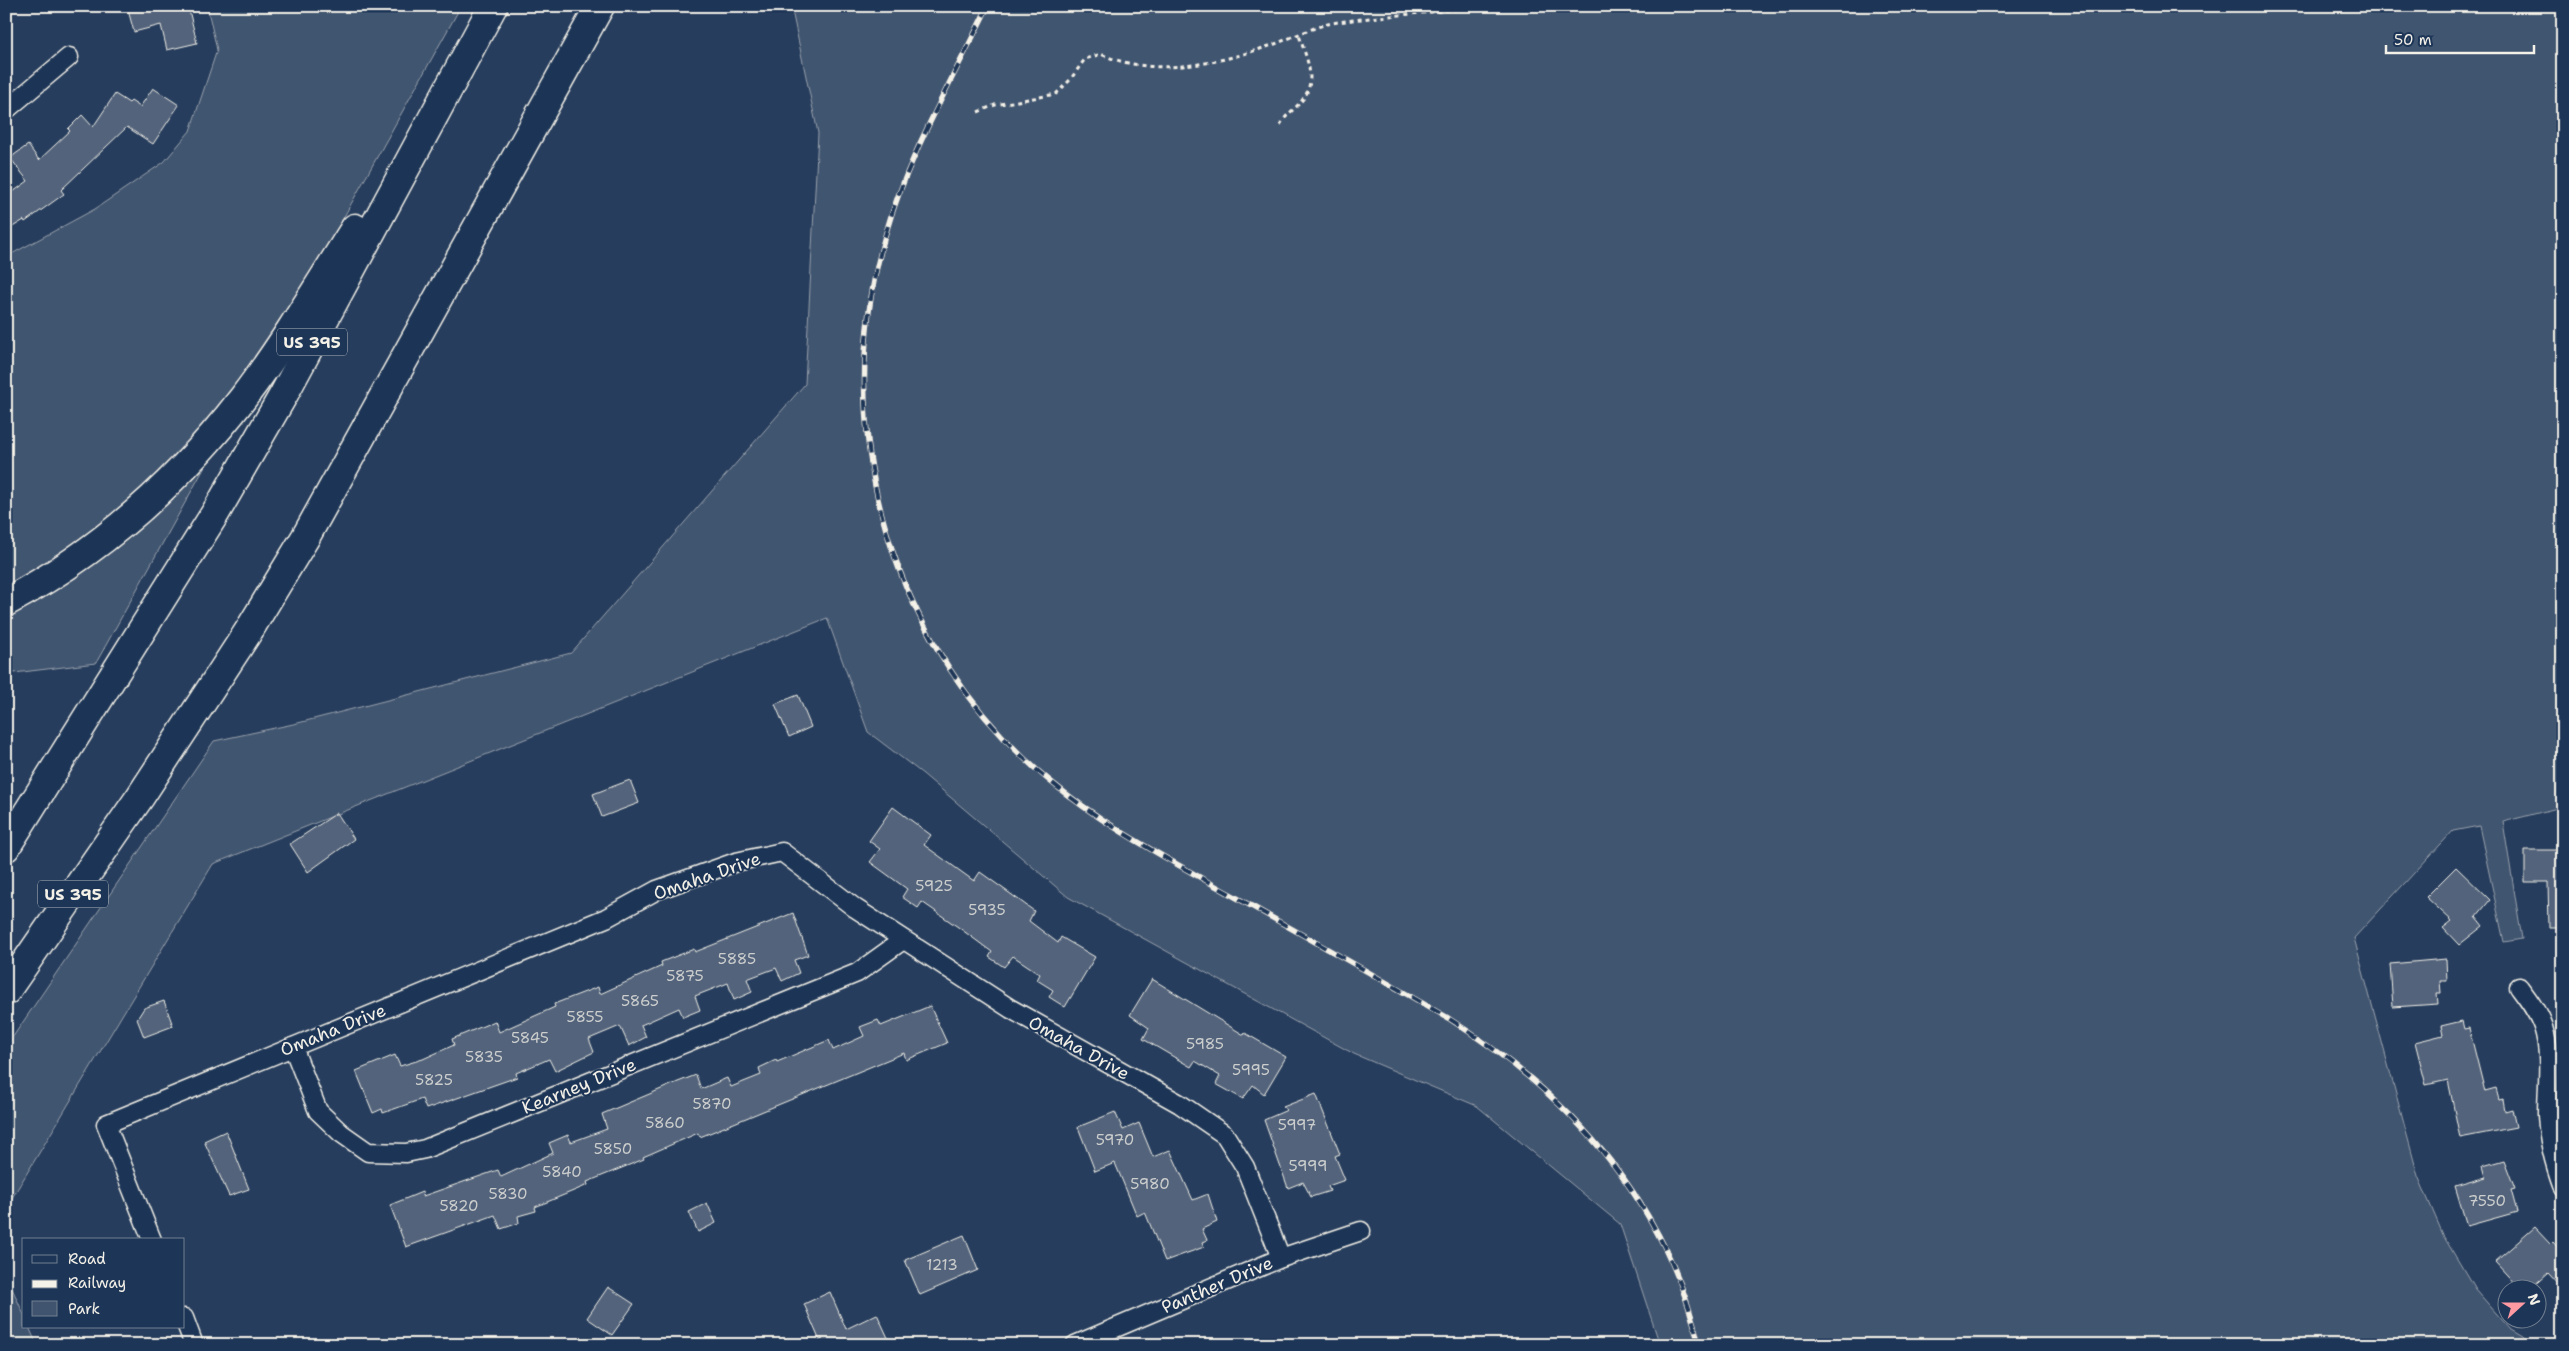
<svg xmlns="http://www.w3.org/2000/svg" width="2569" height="1351" font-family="'Shantell Sans',sans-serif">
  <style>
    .green { fill: #40546f; stroke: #9aa2ac }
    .building { fill: #52647b; stroke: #f4f1e8 }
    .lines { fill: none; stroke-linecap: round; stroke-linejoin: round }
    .minor-casing { stroke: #f4f1e8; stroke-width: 21 }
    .motorway-casing { stroke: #f4f1e8; stroke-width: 31 }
    .path { stroke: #f4f1e8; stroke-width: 3; stroke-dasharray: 4 4; stroke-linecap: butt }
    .minor { stroke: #1d3557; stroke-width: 18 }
    .motorway { stroke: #1d3557; stroke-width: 28 }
    .rail-casing { stroke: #f4f1e8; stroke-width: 5.5 }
    .rail { stroke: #1d3557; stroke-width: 4; stroke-dasharray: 11; stroke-linecap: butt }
    .labels { text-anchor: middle; stroke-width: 4; stroke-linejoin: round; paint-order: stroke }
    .number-label { font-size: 15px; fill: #cccecd }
    .shield { fill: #1d3557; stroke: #b4b9bc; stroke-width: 1 }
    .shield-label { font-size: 16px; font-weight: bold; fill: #f4f1e8 }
    .street-label { font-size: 18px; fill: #f4f1e8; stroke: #1d3557 }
  </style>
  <rect width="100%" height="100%" fill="#263d5d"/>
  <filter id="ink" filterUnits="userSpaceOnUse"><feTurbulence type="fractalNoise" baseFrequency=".02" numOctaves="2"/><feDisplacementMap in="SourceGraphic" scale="10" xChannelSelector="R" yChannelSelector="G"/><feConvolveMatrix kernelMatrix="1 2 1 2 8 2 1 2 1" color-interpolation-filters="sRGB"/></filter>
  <g filter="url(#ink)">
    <g class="green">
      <polygon points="207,6 461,6 96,663 6,674 6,257 95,209 164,162 190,131 217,50"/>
      <polygon points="791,6 2563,6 2561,807 2503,822 2522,939 2504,942 2479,826 2453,831 2354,938 2418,1176 2444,1237 2475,1289 2510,1329 2537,1345 1660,1345 1620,1224 1477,1106 1354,1054 1068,897 923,774 868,732 827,618 213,864 6,1208 6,1047 214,741 298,723 571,653 805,384 818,133"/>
      <polygon points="6,1275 24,1315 24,1327 29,1327 37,1345 6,1345"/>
    </g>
    <g class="building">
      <polygon points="145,6 188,6 197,43 167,50 161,25 134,32 128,10"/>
      <polygon points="153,88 179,105 153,144 127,127 61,190 64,194 25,222 24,220 6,231 6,197 28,181 11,159 14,155 28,145 39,160 70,131 68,129 82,115 93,127 115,94 129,103 131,101 140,107"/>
      <polygon points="798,695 811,727 789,737 775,704"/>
      <polygon points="630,780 639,803 602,817 593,794"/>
      <polygon points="893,807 931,835 924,845 974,881 980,872 1019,900 1034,911 1029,921 1058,943 1061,937 1095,957 1065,1007 1049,997 1053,990 1037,980 1040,974 1013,956 1004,967 989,957 992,952 958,927 922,902 918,908 902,897 907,889 870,862 880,849 869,841"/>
      <polygon points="337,813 354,839 308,872 290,844"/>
      <polygon points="2525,850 2563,850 2563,928 2549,928 2548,882 2525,882"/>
      <polygon points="2456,867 2490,900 2476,917 2483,926 2459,945 2443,928 2452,921 2426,897"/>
      <polygon points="793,913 808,955 794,960 799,973 782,981 776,968 747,979 752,992 734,1000 728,983 695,996 700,1010 683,1017 679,1008 641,1025 646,1037 629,1046 620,1026 589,1039 594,1052 555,1071 549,1059 516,1073 517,1077 426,1109 422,1099 383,1113 382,1109 373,1113 356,1071 395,1055 400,1066 423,1059 454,1045 452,1039 495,1021 499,1032 555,1007 554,1004 598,987 600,994 662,966 661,962 694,949 695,952"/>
      <polygon points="2446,959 2447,981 2440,981 2441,993 2437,993 2438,1004 2393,1007 2390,964"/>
      <polygon points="1152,979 1244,1035 1245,1033 1286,1057 1264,1094 1253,1085 1243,1099 1216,1084 1220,1076 1195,1061 1191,1067 1143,1039 1149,1028 1130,1015"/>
      <polygon points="164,1001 173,1026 144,1037 137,1019 144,1008"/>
      <polygon points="930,1006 947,1043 906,1060 904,1053 700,1137 698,1133 643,1157 644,1159 587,1182 588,1185 535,1207 536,1211 518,1216 519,1223 501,1229 495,1215 406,1247 390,1205 422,1192 423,1196 498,1170 501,1177 553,1153 549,1143 568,1135 571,1142 607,1129 602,1114 678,1082 696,1075 701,1089 727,1078 731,1087 761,1075 759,1068 776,1060 777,1062 829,1040 833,1050 864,1036 860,1027 878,1020 881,1026"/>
      <polygon points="2462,1021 2464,1029 2469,1028 2485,1092 2496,1089 2499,1100 2503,1099 2505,1111 2512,1109 2516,1127 2460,1138 2448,1080 2426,1085 2415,1042 2443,1035 2441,1026"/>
      <polygon points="1316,1094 1340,1154 1335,1156 1345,1180 1328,1186 1330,1191 1311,1197 1303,1182 1288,1188 1264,1120 1287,1110 1283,1107"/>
      <polygon points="1115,1112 1123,1130 1139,1123 1153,1157 1170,1150 1193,1200 1208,1194 1217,1222 1202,1229 1207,1240 1202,1242 1204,1247 1165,1261 1145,1212 1137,1216 1115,1163 1095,1171 1078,1127"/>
      <polygon points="226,1131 249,1189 229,1196 204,1141"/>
      <polygon points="2504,1160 2515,1189 2511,1190 2517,1212 2467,1226 2455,1186 2486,1177 2483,1166"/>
      <polygon points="707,1203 716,1223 698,1232 689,1212"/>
      <polygon points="2535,1227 2551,1244 2553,1242 2563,1253 2563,1289 2548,1273 2531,1288 2519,1288 2495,1262"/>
      <polygon points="964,1235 978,1270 920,1295 905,1260"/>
      <polygon points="608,1287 634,1304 612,1335 587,1318"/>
      <polygon points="830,1292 846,1329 877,1314 889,1340 879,1345 811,1345 823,1339 819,1339 804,1304"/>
    </g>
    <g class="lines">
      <defs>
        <g id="minor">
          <polyline points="6,110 69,57"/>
          <path d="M2519 987C2528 999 2538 1012 2543 1027 2552 1055 2547 1086 2547 1115 2548 1140 2554 1163 2563 1187"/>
          <polyline points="293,1047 318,1111 341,1133 368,1152 406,1153 425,1149 857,973 903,940"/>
          <polyline points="152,1240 106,1124 606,918 657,890 736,862 782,852 855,908 1011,1009 1180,1104 1225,1135 1245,1167 1281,1258"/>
          <polyline points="184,1318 194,1345"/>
          <polyline points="1075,1345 1281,1258 1361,1231"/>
        </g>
        <g id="motorway">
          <path d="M6 602C99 553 179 481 243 398 284 344 319 285 355 228"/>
          <polyline points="6,847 216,512 284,394 493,6"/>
          <polyline points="6,991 140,797 248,632 305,538 600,6"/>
        </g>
      </defs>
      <use href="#minor" class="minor-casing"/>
      <use href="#motorway" class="motorway-casing"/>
      <g class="path">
        <path d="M978 112 995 105 1056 94 1070 80 1085 59 1101 54C1156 79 1220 63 1275 44 1293 37 1313 27 1332 23 1381 15 1430 14 1479 6"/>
        <path d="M1280 125C1288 112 1296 109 1303 99 1318 80 1305 55 1299 35"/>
      </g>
      <use href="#minor" class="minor"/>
      <use href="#motorway" class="motorway"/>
      <defs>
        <path id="rail" d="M988 6C952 81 908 155 885 236 828 430 892 652 1050 781 1104 826 1168 859 1230 894 1303 935 1376 976 1448 1018 1569 1095 1666 1201 1699 1345"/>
      </defs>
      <use href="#rail" class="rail-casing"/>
      <use href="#rail" class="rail"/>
    </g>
  </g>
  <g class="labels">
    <g class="number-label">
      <text x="934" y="891">5925</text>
      <text x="987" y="915">5935</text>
      <text x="737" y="964">5885</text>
      <text x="685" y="981">5875</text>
      <text x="640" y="1006">5865</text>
      <text x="585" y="1022">5855</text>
      <text x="530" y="1043">5845</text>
      <text x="1205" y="1049">5985</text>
      <text x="484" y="1062">5835</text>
      <text x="1251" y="1075">5995</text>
      <text x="434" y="1085">5825</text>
      <text x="712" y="1109">5870</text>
      <text x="665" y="1128">5860</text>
      <text x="1297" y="1130">5997</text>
      <text x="1115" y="1145">5970</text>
      <text x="613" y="1154">5850</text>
      <text x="1308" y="1171">5999</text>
      <text x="562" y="1177">5840</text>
      <text x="1150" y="1189">5980</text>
      <text x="508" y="1199">5830</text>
      <text x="2487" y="1206">7550</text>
      <text x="459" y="1211">5820</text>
      <text x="942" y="1270">1213</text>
    </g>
    <g class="shield">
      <rect x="277" y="328.5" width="70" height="27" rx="4"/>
      <rect x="38" y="880.5" width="70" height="27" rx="4"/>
    </g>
    <g class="shield-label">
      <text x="312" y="348">US 395</text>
      <text x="73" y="900">US 395</text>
    </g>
    <g class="street-label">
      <text transform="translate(707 876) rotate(-19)" y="6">Omaha Drive</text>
      <text transform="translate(333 1030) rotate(-22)" y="6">Omaha Drive</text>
      <text transform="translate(1079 1048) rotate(29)" y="6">Omaha Drive</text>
      <text transform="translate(579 1086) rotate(-22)" y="6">Kearney Drive</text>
      <text transform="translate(1217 1285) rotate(-23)" y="6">Panther Drive</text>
    </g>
  </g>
  <rect width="2569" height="1351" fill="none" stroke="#1d3557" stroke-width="25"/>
  <rect x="12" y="12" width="2544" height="1326" fill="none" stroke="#f4f1e8" stroke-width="2" filter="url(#ink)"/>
  <rect x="22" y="1238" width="162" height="90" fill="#1d3557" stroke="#738091"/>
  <rect x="32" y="1255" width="25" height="8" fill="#1d3557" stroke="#738091"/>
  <text x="68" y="1264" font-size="15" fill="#f4f1e8">Road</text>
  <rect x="32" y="1280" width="25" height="8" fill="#f4f1e8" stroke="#738091"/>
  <text x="68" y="1288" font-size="15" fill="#f4f1e8">Railway</text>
  <rect x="32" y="1301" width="25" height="15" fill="#40546f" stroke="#738091"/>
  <text x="68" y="1314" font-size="15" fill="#f4f1e8">Park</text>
  <g transform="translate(2522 1304) rotate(69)"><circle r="24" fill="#1d3557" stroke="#738091"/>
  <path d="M0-4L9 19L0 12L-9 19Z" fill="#ff9aa2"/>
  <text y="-8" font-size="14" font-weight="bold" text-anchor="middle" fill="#f4f1e8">N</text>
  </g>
  <path d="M2386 45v8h148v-8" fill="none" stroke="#f4f1e8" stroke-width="2.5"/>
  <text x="2394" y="45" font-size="15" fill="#f4f1e8" stroke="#1d3557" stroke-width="4" paint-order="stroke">50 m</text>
</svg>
